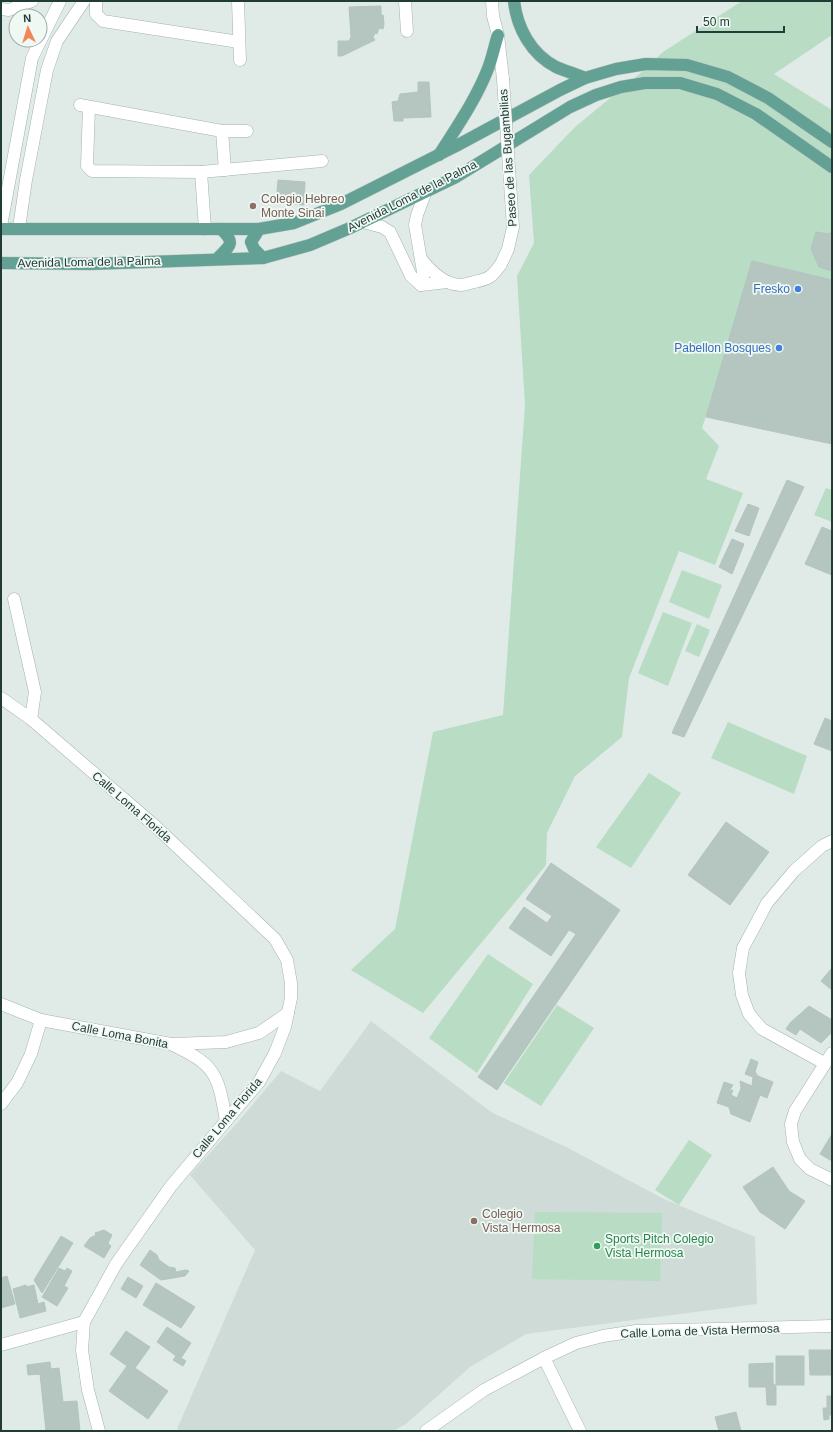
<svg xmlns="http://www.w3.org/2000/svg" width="833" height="1432" font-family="Helvetica,sans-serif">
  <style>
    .built { fill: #cedbd6 }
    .green { fill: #b8dcc4 }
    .building { fill: #b5c6c0; stroke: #b2c5be }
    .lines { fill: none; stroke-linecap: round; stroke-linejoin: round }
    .minor-casing { stroke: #a3b3ae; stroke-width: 13 }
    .major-casing { stroke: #c1c8c7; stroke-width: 13 }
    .minor { stroke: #fff; stroke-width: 12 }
    .major { stroke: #64a195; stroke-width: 12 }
    .minor-bridge-casing { stroke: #a3b3ae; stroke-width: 13; stroke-linecap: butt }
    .minor-bridge { stroke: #fff; stroke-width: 12 }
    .education-dot { fill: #8d6e63; stroke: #f0f8f4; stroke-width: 1.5 }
    .shop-dot { fill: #3f7fe0; stroke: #f0f8f4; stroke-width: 1.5 }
    .leisure-dot { fill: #2e9e5b; stroke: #f0f8f4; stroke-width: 1.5 }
    .labels { text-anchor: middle; stroke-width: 3.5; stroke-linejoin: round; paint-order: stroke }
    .street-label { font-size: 12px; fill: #213b36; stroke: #f0f8f4 }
    .education-label { font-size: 12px; fill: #785e54; stroke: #f0f8f4; text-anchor: start }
    .shop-label { font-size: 12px; fill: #366cbe; stroke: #f0f8f4; text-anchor: end }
    .leisure-label { font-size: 12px; fill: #27864d; stroke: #f0f8f4; text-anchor: start }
  </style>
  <rect width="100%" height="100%" fill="#e0ebe7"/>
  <polygon class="built" points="371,1021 491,1112 568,1148 664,1199 755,1237 757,1304 526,1334 470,1367 406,1424 393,1431 182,1431 177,1429 255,1250 190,1175 238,1122 281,1071 320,1091"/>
  <g class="green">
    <polygon points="742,1 832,1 832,35 774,74 832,110 832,283 753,276 702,428 719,446 706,479 743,493 715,565 679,551 629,678 622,737 575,776 547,833 546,865 423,1013 351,970 395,929 433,732 503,715 525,405 517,276 534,243 529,175 575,127 643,71 663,52"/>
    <polygon points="826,488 832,490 832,522 814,515"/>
    <polygon points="682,570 722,585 709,619 669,602"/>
    <polygon points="663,612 692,623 668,686 638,673"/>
    <polygon points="697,624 710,630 699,657 685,651"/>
    <polygon points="728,722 807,756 794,794 711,758"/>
    <polygon points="649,773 681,793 631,868 596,847"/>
    <polygon points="488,954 533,984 477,1073 429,1038"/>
    <polygon points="557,1005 594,1028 541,1106 504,1083"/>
    <polygon points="689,1140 712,1155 679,1205 655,1190"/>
    <polygon points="535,1212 662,1213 660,1281 532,1279"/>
  </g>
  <g class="building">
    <polygon points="381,6 381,15 383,15 384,24 383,29 379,28 377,34 375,33 373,37 375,40 342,56 338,56 338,41 349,41 351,37 349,7"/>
    <polygon points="418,82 429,82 431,117 403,118 403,121 394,121 392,102 398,101 400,94 418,92"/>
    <polygon points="278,180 305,182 304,205 276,203"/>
    <polygon points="816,232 828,234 832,232 832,271 819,267 811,249"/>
    <polygon points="752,261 832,280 832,444 706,417"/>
    <polygon points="787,480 804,487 684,737 672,733"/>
    <polygon points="748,504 759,508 749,536 735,531"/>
    <polygon points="822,527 832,531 832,575 805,564"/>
    <polygon points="732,539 744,544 732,574 719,567"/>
    <polygon points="825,718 832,721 832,751 814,744"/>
    <polygon points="726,822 769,852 730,905 688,875"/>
    <polygon points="551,863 620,910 497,1090 478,1077 576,934 569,930 551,956 509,928 524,907 547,923 552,916 526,899"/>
    <polygon points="832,968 832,990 821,981"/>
    <polygon points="809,1006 832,1020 832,1032 821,1043 800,1029 796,1035 786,1029 790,1023"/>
    <polygon points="751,1059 758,1062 755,1072 758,1076 773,1082 767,1098 760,1095 750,1122 731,1114 729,1107 717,1103 724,1082 733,1085 729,1091 733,1090 731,1095 737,1098 741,1088 740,1081 752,1086 753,1077 745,1074"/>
    <polygon points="832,1134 832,1161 820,1154"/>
    <polygon points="773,1167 789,1191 805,1201 785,1229 760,1212 743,1187"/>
    <polygon points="104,1230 112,1235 108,1243 111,1246 104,1258 84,1246 90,1238 96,1235 95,1233"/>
    <polygon points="61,1236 73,1243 42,1293 34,1280"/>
    <polygon points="150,1250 157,1255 159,1260 169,1267 175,1268 176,1272 185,1270 189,1271 185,1276 161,1280 140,1265"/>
    <polygon points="59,1268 65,1271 67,1268 72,1271 64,1286 68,1288 57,1306 42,1297"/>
    <polygon points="7,1276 15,1304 1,1308 1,1278"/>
    <polygon points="128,1277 143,1286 136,1298 121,1289"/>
    <polygon points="156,1283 195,1307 181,1328 143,1305"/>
    <polygon points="26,1285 27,1287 34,1285 38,1304 44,1302 46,1311 20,1318 13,1289"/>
    <polygon points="167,1327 191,1343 181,1358 186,1361 183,1366 173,1360 176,1356 157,1342"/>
    <polygon points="126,1331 150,1347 135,1368 168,1391 148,1419 109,1391 127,1366 110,1354"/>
    <polygon points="809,1350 832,1350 832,1375 810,1375"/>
    <rect x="776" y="1356" width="28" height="29"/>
    <polygon points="50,1362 51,1369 59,1368 63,1402 77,1401 80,1431 46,1431 40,1374 28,1375 27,1365"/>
    <polygon points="773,1363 773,1383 776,1386 776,1405 767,1405 766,1387 749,1387 749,1364"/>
    <polygon points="827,1396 832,1396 832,1415 829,1415 829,1419 824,1420 823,1408 827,1408"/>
    <polygon points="736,1412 741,1431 719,1431 715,1417"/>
  </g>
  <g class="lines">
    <defs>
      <g id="minor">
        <polyline points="96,1 96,14 103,21 239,42"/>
        <polyline points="238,1 240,60"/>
        <polyline points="405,1 407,31"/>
        <polyline points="492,1 493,16 498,35 503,79"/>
        <polyline points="1,9 9,10 32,1"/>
        <polyline points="80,105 222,131 247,131"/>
        <polyline points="89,107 87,166 92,171 201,172 322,161"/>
        <polyline points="222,131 225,170"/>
        <polyline points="201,172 205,229"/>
        <polyline points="363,222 382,227 390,232 411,276 421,285 447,282"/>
        <polyline points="1,226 32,58 60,1"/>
        <polyline points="19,228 26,180 47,70 57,41 84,1"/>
        <path d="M421 259C431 271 444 285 461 285 465 285 470 283 474 282 489 279 492 277 501 264"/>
        <polyline points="421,285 423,279 423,272 415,225 417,215 426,191"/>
        <polyline points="14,599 35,692 31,719"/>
        <polyline points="1,698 31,719 154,825 275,939 287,960 291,983 291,998 285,1027 275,1053 259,1082 171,1186 116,1264 84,1322 82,1350 88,1390 99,1431"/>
        <path d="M1 1004 41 1020 171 1044C216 1065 218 1074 226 1121"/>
        <polyline points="174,1044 226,1042 259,1033 288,1013"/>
        <polyline points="832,1053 795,1111 791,1124 793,1142 800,1159 810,1169 832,1180"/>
        <polyline points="824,1063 762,1029 749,1014 742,995 739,973 743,948 767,903 794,871 822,846 832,841"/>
        <polyline points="1,1104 17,1083 31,1054 41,1020"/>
        <polyline points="1,1345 84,1322"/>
        <polyline points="544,1358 580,1431"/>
        <polyline points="426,1431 484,1390 544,1358 576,1343 603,1336 636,1331 832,1326"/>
      </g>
      <g id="major">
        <path d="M514 1C517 28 531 54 556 67 565 71 576 74 585 78"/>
        <path d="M439 155C456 128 475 101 487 71 492 60 494 47 498 35"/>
        <polyline points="1,229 259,229 294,223 341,204 456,146 560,90 585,78 616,69 646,64 687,65 728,77 768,98 832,142"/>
        <polyline points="259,229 251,242 254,249 263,258"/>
        <path d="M217 259C229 246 237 244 221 229"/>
        <polyline points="1,263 90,264 263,258 310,245 350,228 456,177 570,107 596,95 621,87 645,83 680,83 717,94 756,114 832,167"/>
      </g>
    </defs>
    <use href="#minor" class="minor-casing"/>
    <use href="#major" class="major-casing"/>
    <use href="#minor" class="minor"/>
    <use href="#major" class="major"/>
    <defs>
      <polyline id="minor-bridge" points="501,264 508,249 513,227 503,79"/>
    </defs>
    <use href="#minor-bridge" class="minor-bridge-casing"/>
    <use href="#minor-bridge" class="minor-bridge"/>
  </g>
  <g class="education-dot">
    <circle cx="253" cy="206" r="4"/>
    <circle cx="474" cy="1221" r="4"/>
  </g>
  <g class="shop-dot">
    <circle cx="798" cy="289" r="4"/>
    <circle cx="779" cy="348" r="4"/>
  </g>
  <circle class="leisure-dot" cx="597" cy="1246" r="4"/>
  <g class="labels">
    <g class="street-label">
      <text transform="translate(508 158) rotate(-94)" y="4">Paseo de las Bugambilias</text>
      <text transform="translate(412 196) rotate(-27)" y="4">Avenida Loma de la Palma</text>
      <text transform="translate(89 262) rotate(-1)" y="4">Avenida Loma de la Palma</text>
      <text transform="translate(132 807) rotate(41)" y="4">Calle Loma Florida</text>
      <text transform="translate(120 1035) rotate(11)" y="4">Calle Loma Bonita</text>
      <text transform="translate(227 1118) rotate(-50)" y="4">Calle Loma Florida</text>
      <text transform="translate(700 1331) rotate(-2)" y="4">Calle Loma de Vista Hermosa</text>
    </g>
    <g class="education-label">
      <text x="261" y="203">Colegio Hebreo<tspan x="261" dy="14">Monte Sinai</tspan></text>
      <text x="482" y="1218">Colegio<tspan x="482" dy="14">Vista Hermosa</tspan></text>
    </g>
    <g class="shop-label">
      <text x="790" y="293">Fresko</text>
      <text x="771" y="352">Pabellon Bosques</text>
    </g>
    <g class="leisure-label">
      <text x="605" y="1243">Sports Pitch Colegio<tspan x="605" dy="14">Vista Hermosa</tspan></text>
    </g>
  </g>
  <rect width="833" height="1432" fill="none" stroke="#213b36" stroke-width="4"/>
  <g transform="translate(28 28) rotate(356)"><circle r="19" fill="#f0f8f4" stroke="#9daca8"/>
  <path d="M0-3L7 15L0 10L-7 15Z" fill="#f28657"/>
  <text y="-6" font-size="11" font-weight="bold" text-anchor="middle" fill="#213b36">N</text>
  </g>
  <path d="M697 26v6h87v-6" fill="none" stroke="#213b36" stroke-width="2"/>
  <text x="703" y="26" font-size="12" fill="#213b36" stroke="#f0f8f4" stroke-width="3" paint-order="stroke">50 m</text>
</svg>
